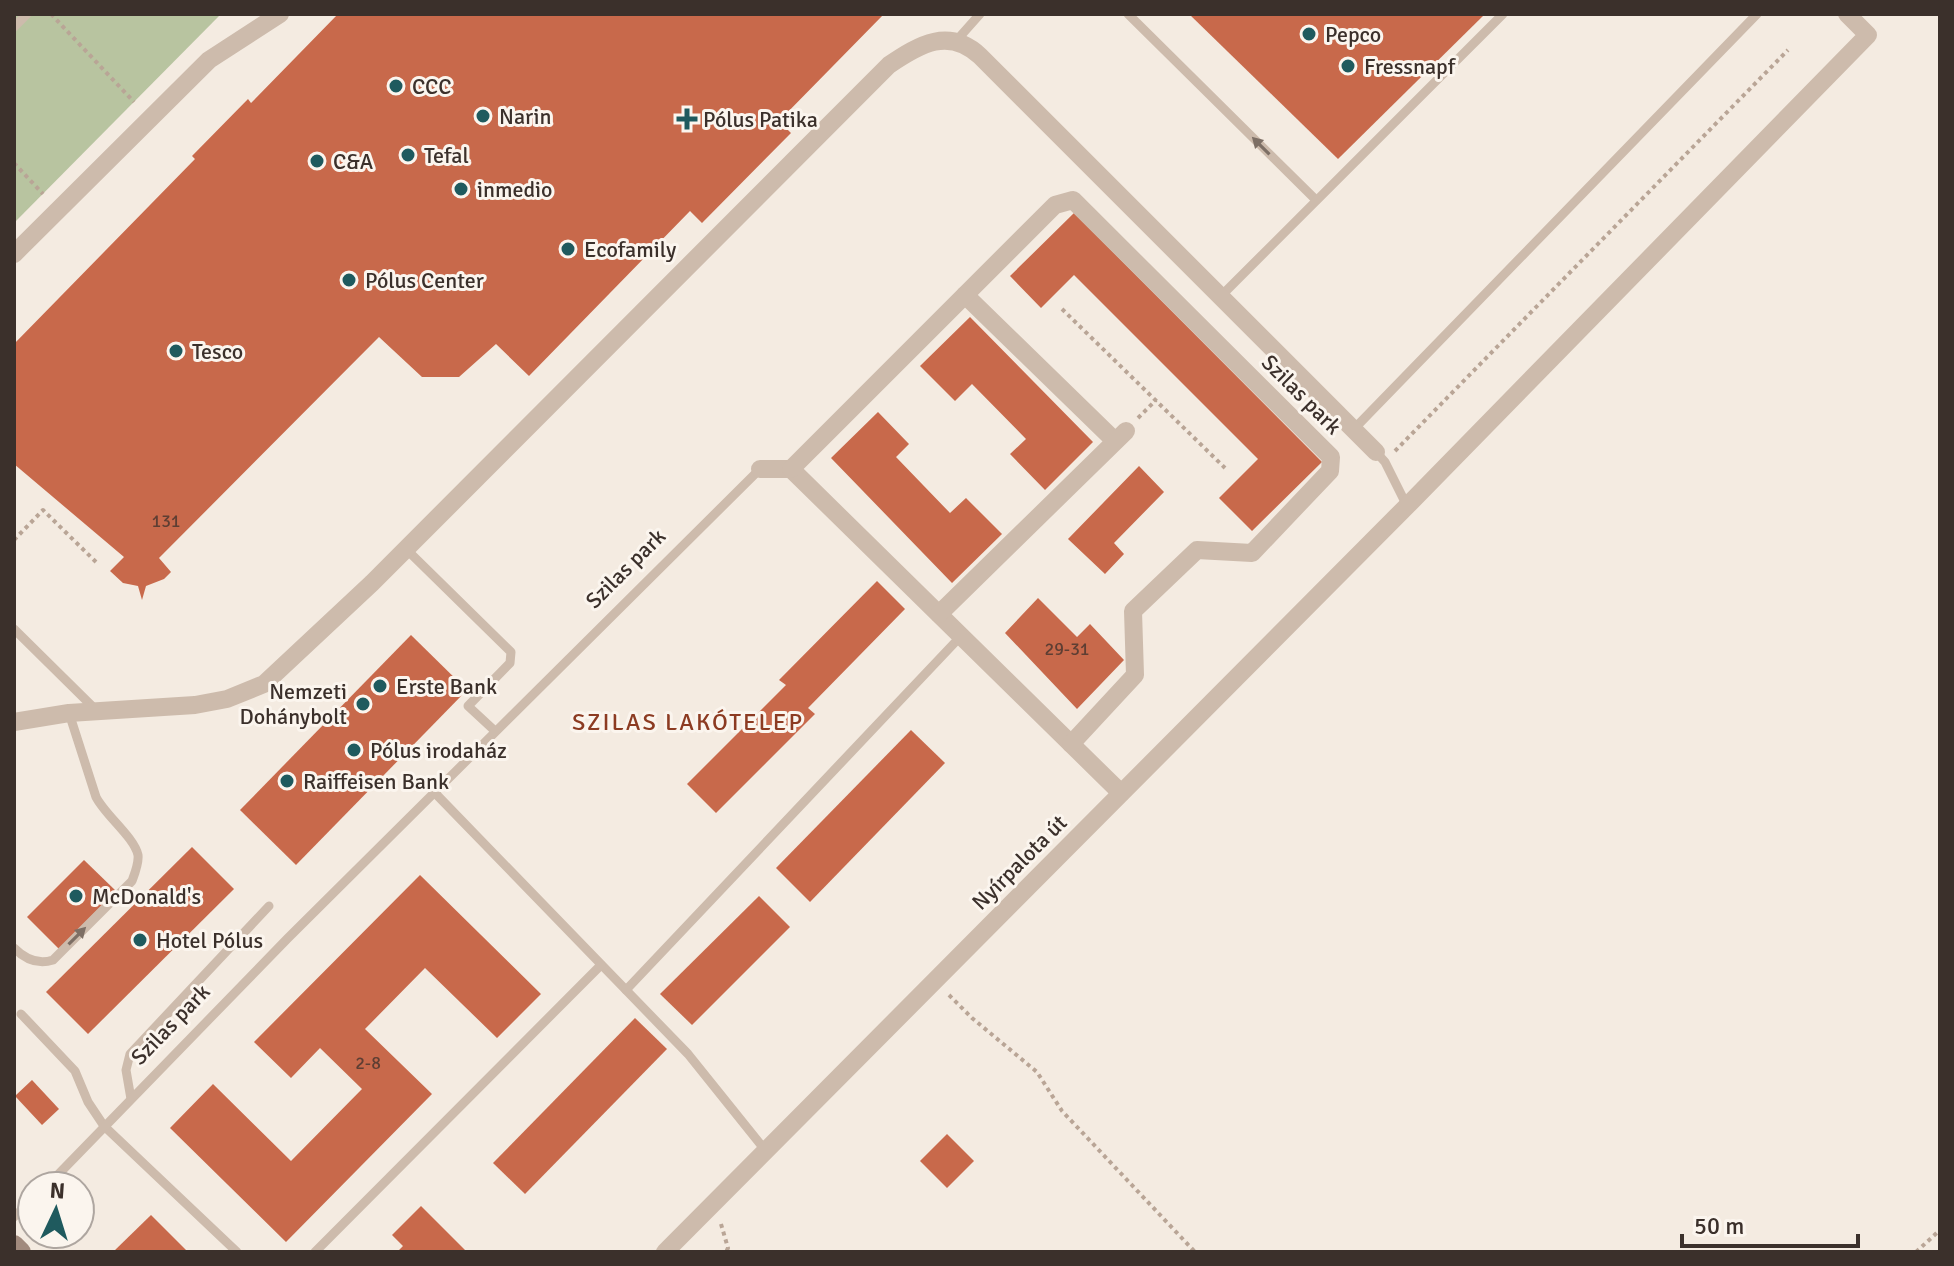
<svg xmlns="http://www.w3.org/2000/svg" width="1954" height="1266" font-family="Signika,sans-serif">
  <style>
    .green { fill: #b8c4a0 }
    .building { fill: #c8694b }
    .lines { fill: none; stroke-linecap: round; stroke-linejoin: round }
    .path { stroke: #b9a596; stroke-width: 4; stroke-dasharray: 4 4; stroke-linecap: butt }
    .service { stroke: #cdbbac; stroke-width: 9 }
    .minor { stroke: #cdbbac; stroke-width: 18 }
    .secondary { stroke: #a18a7d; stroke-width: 20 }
    .oneway { fill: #7d6f65 }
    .poi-dot { fill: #1f5a5e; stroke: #fbf5ee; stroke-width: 3 }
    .labels { text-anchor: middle; stroke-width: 6; stroke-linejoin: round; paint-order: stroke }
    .number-label { font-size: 18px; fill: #5e3e33 }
    .poi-label { font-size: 22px; fill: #3b302b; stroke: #fbf5ee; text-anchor: start }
    .street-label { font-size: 22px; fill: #3b302b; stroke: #fbf5ee }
    .neighbourhood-label { font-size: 24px; letter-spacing: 2px; fill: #8c3b22; stroke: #fbf5ee }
  </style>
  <rect width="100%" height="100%" fill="#f4ebe1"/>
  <polygon class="green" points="14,14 221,14 14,223"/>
  <g class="building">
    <polygon points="338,14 884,14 779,121 791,133 702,223 690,211 529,376 496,344 459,377 422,377 379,337 159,558 171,572 164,579 146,586 142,600 138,586 123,583 110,571 124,557 14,464 14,344 195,159 192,156 248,99 251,103"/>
    <polygon points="1189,14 1485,14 1338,159"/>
    <polygon points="1074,213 1322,462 1252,531 1219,498 1258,459 1074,275 1041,308 1010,276"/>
    <polygon points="970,317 1093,442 1045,490 1010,454 1026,439 972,384 955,401 920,366"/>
    <polygon points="878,412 909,444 896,457 950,513 966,498 1002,534 952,583 831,458"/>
    <polygon points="1139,466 1164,492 1114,543 1124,554 1105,574 1068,539"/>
    <polygon points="877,581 905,609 808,708 815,714 716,813 687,784 786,685 779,680"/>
    <polygon points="1038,598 1077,637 1090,624 1124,660 1077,709 1005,633"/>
    <polygon points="411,635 467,690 296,865 240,810"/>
    <polygon points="911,730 945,763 810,902 776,868"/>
    <polygon points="192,847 234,889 88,1034 46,992"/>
    <polygon points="84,860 116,891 59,949 27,917"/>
    <polygon points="420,875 541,994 497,1038 425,968 365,1029 432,1094 286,1242 170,1128 213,1084 291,1161 362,1089 320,1048 291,1078 254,1042"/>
    <polygon points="759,896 790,927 692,1025 660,994"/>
    <polygon points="635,1018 667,1049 525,1194 493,1163"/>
    <polygon points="32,1080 59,1109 42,1125 15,1096"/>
    <polygon points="947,1134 974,1161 947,1188 920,1161"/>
    <polygon points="421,1206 467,1252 397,1252 403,1246 392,1235"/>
    <polygon points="151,1215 188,1252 113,1252"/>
  </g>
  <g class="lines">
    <g class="path">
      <polyline points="51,14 134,102"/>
      <polyline points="14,163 43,194"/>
      <polyline points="1062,309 1225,468"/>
      <polyline points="1138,418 1156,400"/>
      <polyline points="1395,451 1788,50"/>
      <polyline points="14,540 43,510 97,563"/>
      <polyline points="949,995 972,1018 1037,1072 1062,1111 1195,1252"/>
      <polyline points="721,1224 728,1248 726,1252"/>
      <polyline points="1916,1252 1940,1230"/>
    </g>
    <g class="service">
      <polyline points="1128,14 1316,200"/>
      <polyline points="14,27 27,14"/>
      <polyline points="956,41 980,14"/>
      <polyline points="1220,297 1503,14"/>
      <polyline points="1353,430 1757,14"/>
      <polyline points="1376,452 1385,462 1407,506"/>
      <polyline points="405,548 511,652 510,663 468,706 495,731"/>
      <polyline points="14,629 97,711"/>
      <polyline points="434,792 688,1054 765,1150"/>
      <path d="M14 948C25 959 38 965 53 960L132 881C135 873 139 863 138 855 134 837 105 815 96 797L69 713"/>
      <polyline points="626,990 961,636"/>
      <polyline points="21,1014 75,1071 88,1102 104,1126 237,1252"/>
      <polyline points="131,1099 126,1070 130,1054 269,906"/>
      <polyline points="47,1186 288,938 760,469"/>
      <polyline points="14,1217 32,1200"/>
      <polyline points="315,1252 601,965"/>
    </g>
    <g class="minor">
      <polyline points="14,254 209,60 280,14"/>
      <polyline points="965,295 1115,441"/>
      <polyline points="760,469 791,469 1121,793"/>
      <polyline points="791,469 1055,205 1073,200 1331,457 1330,471 1252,553 1197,550 1133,611 1135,675 1071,744"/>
      <polyline points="939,614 1126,431"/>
      <path d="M14 722 69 713 195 705 227 699 264 684 372 583 889 65C920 44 949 27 980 56L1376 452"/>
      <polyline points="665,1252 1407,506 1868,35 1847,14"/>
    </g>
    <polyline class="secondary" points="14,1245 21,1252"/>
  </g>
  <defs><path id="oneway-solid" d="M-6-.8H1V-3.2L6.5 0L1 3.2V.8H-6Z" transform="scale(2)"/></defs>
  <g class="oneway">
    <use href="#oneway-solid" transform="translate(1261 146) rotate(-135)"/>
    <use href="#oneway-solid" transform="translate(77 936) rotate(-45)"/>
  </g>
  <g class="poi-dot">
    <circle cx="1309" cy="34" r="8"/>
    <circle cx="1348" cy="66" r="8"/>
    <circle cx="396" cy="86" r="8"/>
    <circle cx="483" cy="116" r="8"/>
    <path d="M683 107h8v8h8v8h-8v8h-8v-8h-8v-8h8z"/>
    <circle cx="408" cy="155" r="8"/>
    <circle cx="317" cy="161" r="8"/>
    <circle cx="461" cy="189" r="8"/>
    <circle cx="568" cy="249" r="8"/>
    <circle cx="349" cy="280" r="8"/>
    <circle cx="176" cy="351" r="8"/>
    <circle cx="380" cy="686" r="8"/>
    <circle cx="363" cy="704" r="8"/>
    <circle cx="354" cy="750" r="8"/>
    <circle cx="287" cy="781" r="8"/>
    <circle cx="76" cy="896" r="8"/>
    <circle cx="140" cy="940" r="8"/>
  </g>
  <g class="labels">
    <g class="number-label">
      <text x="166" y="527">131</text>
      <text x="1067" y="655">29-31</text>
      <text x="368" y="1069">2-8</text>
    </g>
    <g class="poi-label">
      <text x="1325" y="42">Pepco</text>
      <text x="1364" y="74">Fressnapf</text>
      <text x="412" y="94">CCC</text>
      <text x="499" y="124">Narin</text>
      <text x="703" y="127">Pólus Patika</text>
      <text x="424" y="163">Tefal</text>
      <text x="333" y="169">C&amp;A</text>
      <text x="477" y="197">inmedio</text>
      <text x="584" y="257">Ecofamily</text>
      <text x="365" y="288">Pólus Center</text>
      <text x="192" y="359">Tesco</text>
      <text x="396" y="694">Erste Bank</text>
      <text x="347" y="699" text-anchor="end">Nemzeti<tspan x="347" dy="25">Dohánybolt</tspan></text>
      <text x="370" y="758">Pólus irodaház</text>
      <text x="303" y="789">Raiffeisen Bank</text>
      <text x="92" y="904">McDonald's</text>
      <text x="156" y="948">Hotel Pólus</text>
    </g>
    <g class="street-label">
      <text transform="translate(1302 394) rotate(45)" y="8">Szilas park</text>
      <text transform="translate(625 568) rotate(-45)" y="8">Szilas park</text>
      <text transform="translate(1019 862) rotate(-45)" y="8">Nyírpalota út</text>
      <text transform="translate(170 1024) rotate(-46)" y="8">Szilas park</text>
    </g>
    <g class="neighbourhood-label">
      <text x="688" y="730">SZILAS LAKÓTELEP</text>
    </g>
  </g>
  <rect width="1954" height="1266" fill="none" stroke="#3b302b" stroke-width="32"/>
  <g transform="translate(56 1210) rotate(4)"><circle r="38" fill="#fbf5ee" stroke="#aea6a0" stroke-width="2"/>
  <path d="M0-6L14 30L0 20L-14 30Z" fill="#1f5a5e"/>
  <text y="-12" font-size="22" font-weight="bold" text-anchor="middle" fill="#3b302b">N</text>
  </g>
  <path d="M1682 1234v12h176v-12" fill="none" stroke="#3b302b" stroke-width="4"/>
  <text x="1694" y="1234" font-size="24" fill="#3b302b" stroke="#fbf5ee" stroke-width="6" paint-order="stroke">50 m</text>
</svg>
